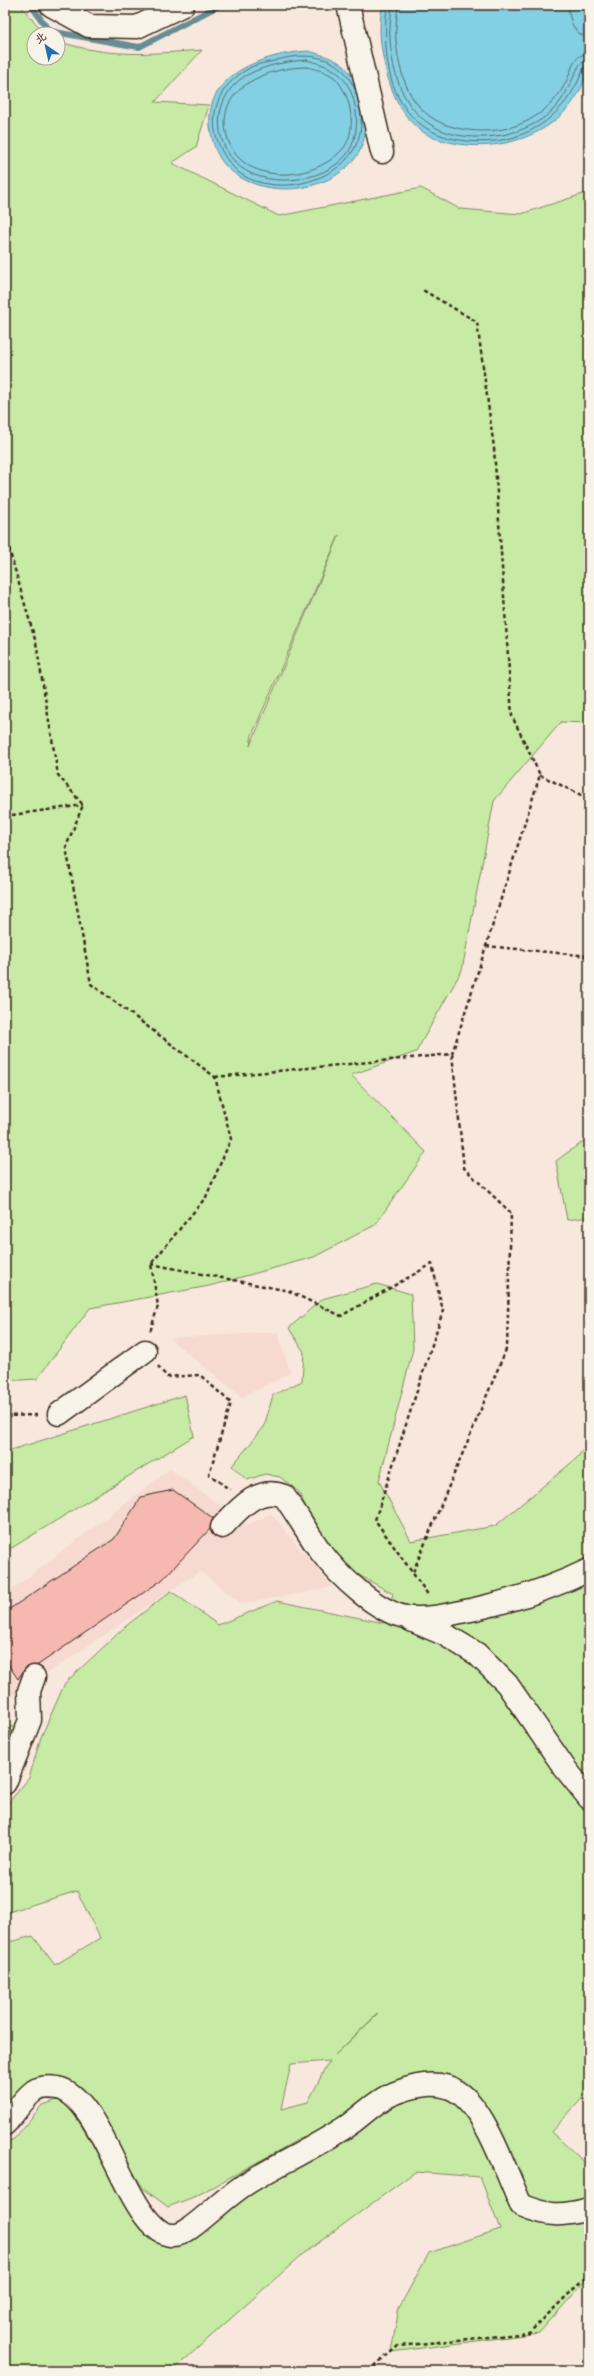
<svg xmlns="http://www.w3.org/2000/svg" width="594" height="2376" font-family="Caveat,'LXGW WenKai TC',sans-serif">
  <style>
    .built { fill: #f6d9d0 }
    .green { fill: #c7eba4; stroke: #818a61; fill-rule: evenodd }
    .water { fill: #83cfe3; stroke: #668d94 }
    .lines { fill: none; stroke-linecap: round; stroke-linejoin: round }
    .shore { stroke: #586c6d; stroke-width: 1 }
    .stream { stroke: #668d94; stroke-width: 6 }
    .building { fill: #f5b9b1; stroke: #3b2a1e }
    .minor-casing { stroke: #3b2a1e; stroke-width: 25 }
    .path { stroke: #3b2a1e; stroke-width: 2.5; stroke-dasharray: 4 3; stroke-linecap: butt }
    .minor { stroke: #f7f3e8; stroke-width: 22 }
  </style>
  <rect width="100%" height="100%" fill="#f7e7dd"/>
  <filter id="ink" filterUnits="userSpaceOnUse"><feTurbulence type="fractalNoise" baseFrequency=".025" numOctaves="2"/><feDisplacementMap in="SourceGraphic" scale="8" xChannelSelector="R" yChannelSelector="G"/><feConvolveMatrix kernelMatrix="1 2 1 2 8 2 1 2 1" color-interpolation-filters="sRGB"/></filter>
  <g filter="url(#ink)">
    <g class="built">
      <polygon points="277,1332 290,1373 242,1397 169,1338"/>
      <polygon points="170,1469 247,1525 271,1514 332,1587 242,1604 200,1571 10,1698 5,1683 5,1595"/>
    </g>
    <g class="green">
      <path d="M5 5H20L45 34H34V58H58V41C106 58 152 54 202 50L155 102 209 105 196 147 172 163 279 216 421 188 460 209 521 214 589 192V723L561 722 494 801 462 970 416 1052 351 1075 426 1152 375 1225 314 1257 209 1286 90 1308 37 1379 5 1381ZM339 535V536L250 746 252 735Z"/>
      <polygon points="589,1137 589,1217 567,1220 556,1161"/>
      <path d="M377 1284 411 1294 413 1349 379 1481 411 1541 495 1526 577 1458 589 1441V2091L551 2132 589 2166V2277L539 2333 391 2352 399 2308 429 2253 500 2229 480 2177 415 2172 303 2254 172 2371H5V2143L14 2139 42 2105 64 2098 153 2241 171 2243 189 2241 302 2148 303 2137 196 2196 168 2207 144 2189 74 2082 42 2079 5 2109V1943L33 1936 55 1965 100 1938 77 1891 5 1913V1807L29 1778 41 1737 65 1683 126 1626 171 1591 218 1625 277 1601 384 1623 393 1594 350 1570 317 1529 298 1491 280 1477 265 1474 247 1480 232 1466 264 1427 273 1395 302 1381 304 1352 289 1328 322 1299ZM377 2014H378L335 2055ZM329 2061 308 2102 281 2109 291 2064Z"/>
      <polygon points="185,1395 194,1436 5,1552 5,1452"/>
      <polygon points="19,1726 5,1756 5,1727"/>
    </g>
    <g class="water">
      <path d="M383 5H583C588 23 592 43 589 62 580 125 511 155 454 143 445 141 436 140 428 135 404 122 393 96 386 71 381 50 377 26 383 5Z"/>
      <path d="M308 51C319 54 335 58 344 66 366 88 375 136 353 161 322 196 256 199 225 165 215 154 212 140 210 126 205 73 265 54 308 51Z"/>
      <polygon points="589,140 589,172 584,145"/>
    </g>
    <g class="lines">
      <g class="shore">
        <path d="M387 5C384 38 384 79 405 108 420 129 441 138 467 141 521 147 566 119 584 67L589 65"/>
        <path d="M392 5C391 17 389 29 390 41 395 99 421 139 484 137 509 136 534 128 553 110 567 96 571 80 580 64L589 60"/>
        <path d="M398 5C397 17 395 29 396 41 400 82 414 119 457 128 474 132 492 132 508 128 533 122 555 105 566 82 570 75 571 66 576 60 579 55 584 54 589 54"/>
        <path d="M568 5C569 18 573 36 589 37"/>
        <path d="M307 60C317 63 330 66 338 73 358 91 363 132 347 154 324 184 260 190 235 162 209 134 216 89 251 73 267 65 289 61 307 60Z"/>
        <path d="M307 67C316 69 328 72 335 78 351 94 359 133 341 151 319 174 279 181 251 167 239 161 230 149 227 136 214 88 268 67 307 67Z"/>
        <path d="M356 91C352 83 347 74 341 68 321 53 296 54 274 61 266 63 255 64 248 69 208 91 204 135 234 168 249 185 282 188 302 183 337 175 364 153 361 115"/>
      </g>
      <polyline class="stream" points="31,5 49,31 139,47 220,5"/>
    </g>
    <polygon class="building" points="173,1490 213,1518 210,1529 162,1580 38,1665 26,1667 18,1679 5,1660 5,1612 114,1539 141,1497"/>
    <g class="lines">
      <defs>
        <g id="minor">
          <polyline points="51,5 89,26 137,27 183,5"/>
          <polyline points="348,5 382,152"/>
          <polyline points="59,1414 145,1351"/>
          <path d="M222 1527C238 1510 258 1485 284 1496 297 1514 308 1534 321 1552 338 1575 377 1612 406 1617 426 1621 455 1613 475 1609 515 1600 552 1588 589 1570"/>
          <polyline points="411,1620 444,1634 477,1654 507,1684 564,1767 589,1798"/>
          <polyline points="5,1783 30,1720 29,1691 34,1677"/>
          <path d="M5 2124C14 2114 23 2099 34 2091 40 2087 51 2087 58 2088 110 2099 135 2269 189 2229 209 2215 227 2195 249 2182 282 2162 318 2146 350 2124 365 2113 379 2098 398 2092 416 2085 440 2080 458 2092 486 2110 506 2173 521 2205 548 2216 560 2217 589 2209"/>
        </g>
      </defs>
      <use href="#minor" class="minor-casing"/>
      <g class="path">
        <polyline points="5,535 36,643 58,775 83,805 66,847 91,984 215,1077 231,1139 206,1197 151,1264 158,1306 150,1332"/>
        <polyline points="540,775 589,799"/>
        <polyline points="5,816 83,805"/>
        <polyline points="486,946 589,956"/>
        <polyline points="215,1077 452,1054 540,775 512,716 494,448 477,322 421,289"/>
        <polyline points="151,1264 289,1291 341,1316 432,1264 443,1311 375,1520 429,1596"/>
        <polyline points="158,1366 167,1377 200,1375 231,1403 209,1474 230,1490"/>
        <polyline points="5,1416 38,1415"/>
        <polyline points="413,1572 507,1347 511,1213 464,1168 452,1054"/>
        <polyline points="369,2371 398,2346 529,2333 589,2274"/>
      </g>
      <use href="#minor" class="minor"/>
    </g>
  </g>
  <rect width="594" height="2376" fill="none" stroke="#f7f3e8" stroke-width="20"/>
  <rect x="10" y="10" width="574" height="2356" fill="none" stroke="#3b2a1e" stroke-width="1.5" filter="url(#ink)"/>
  <g transform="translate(46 46) rotate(326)"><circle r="19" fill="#f7f3e8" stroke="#aca397"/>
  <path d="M0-3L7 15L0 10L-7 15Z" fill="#1f6fb2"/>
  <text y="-6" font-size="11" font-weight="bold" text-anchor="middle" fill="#3b2a1e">北</text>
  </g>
</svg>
